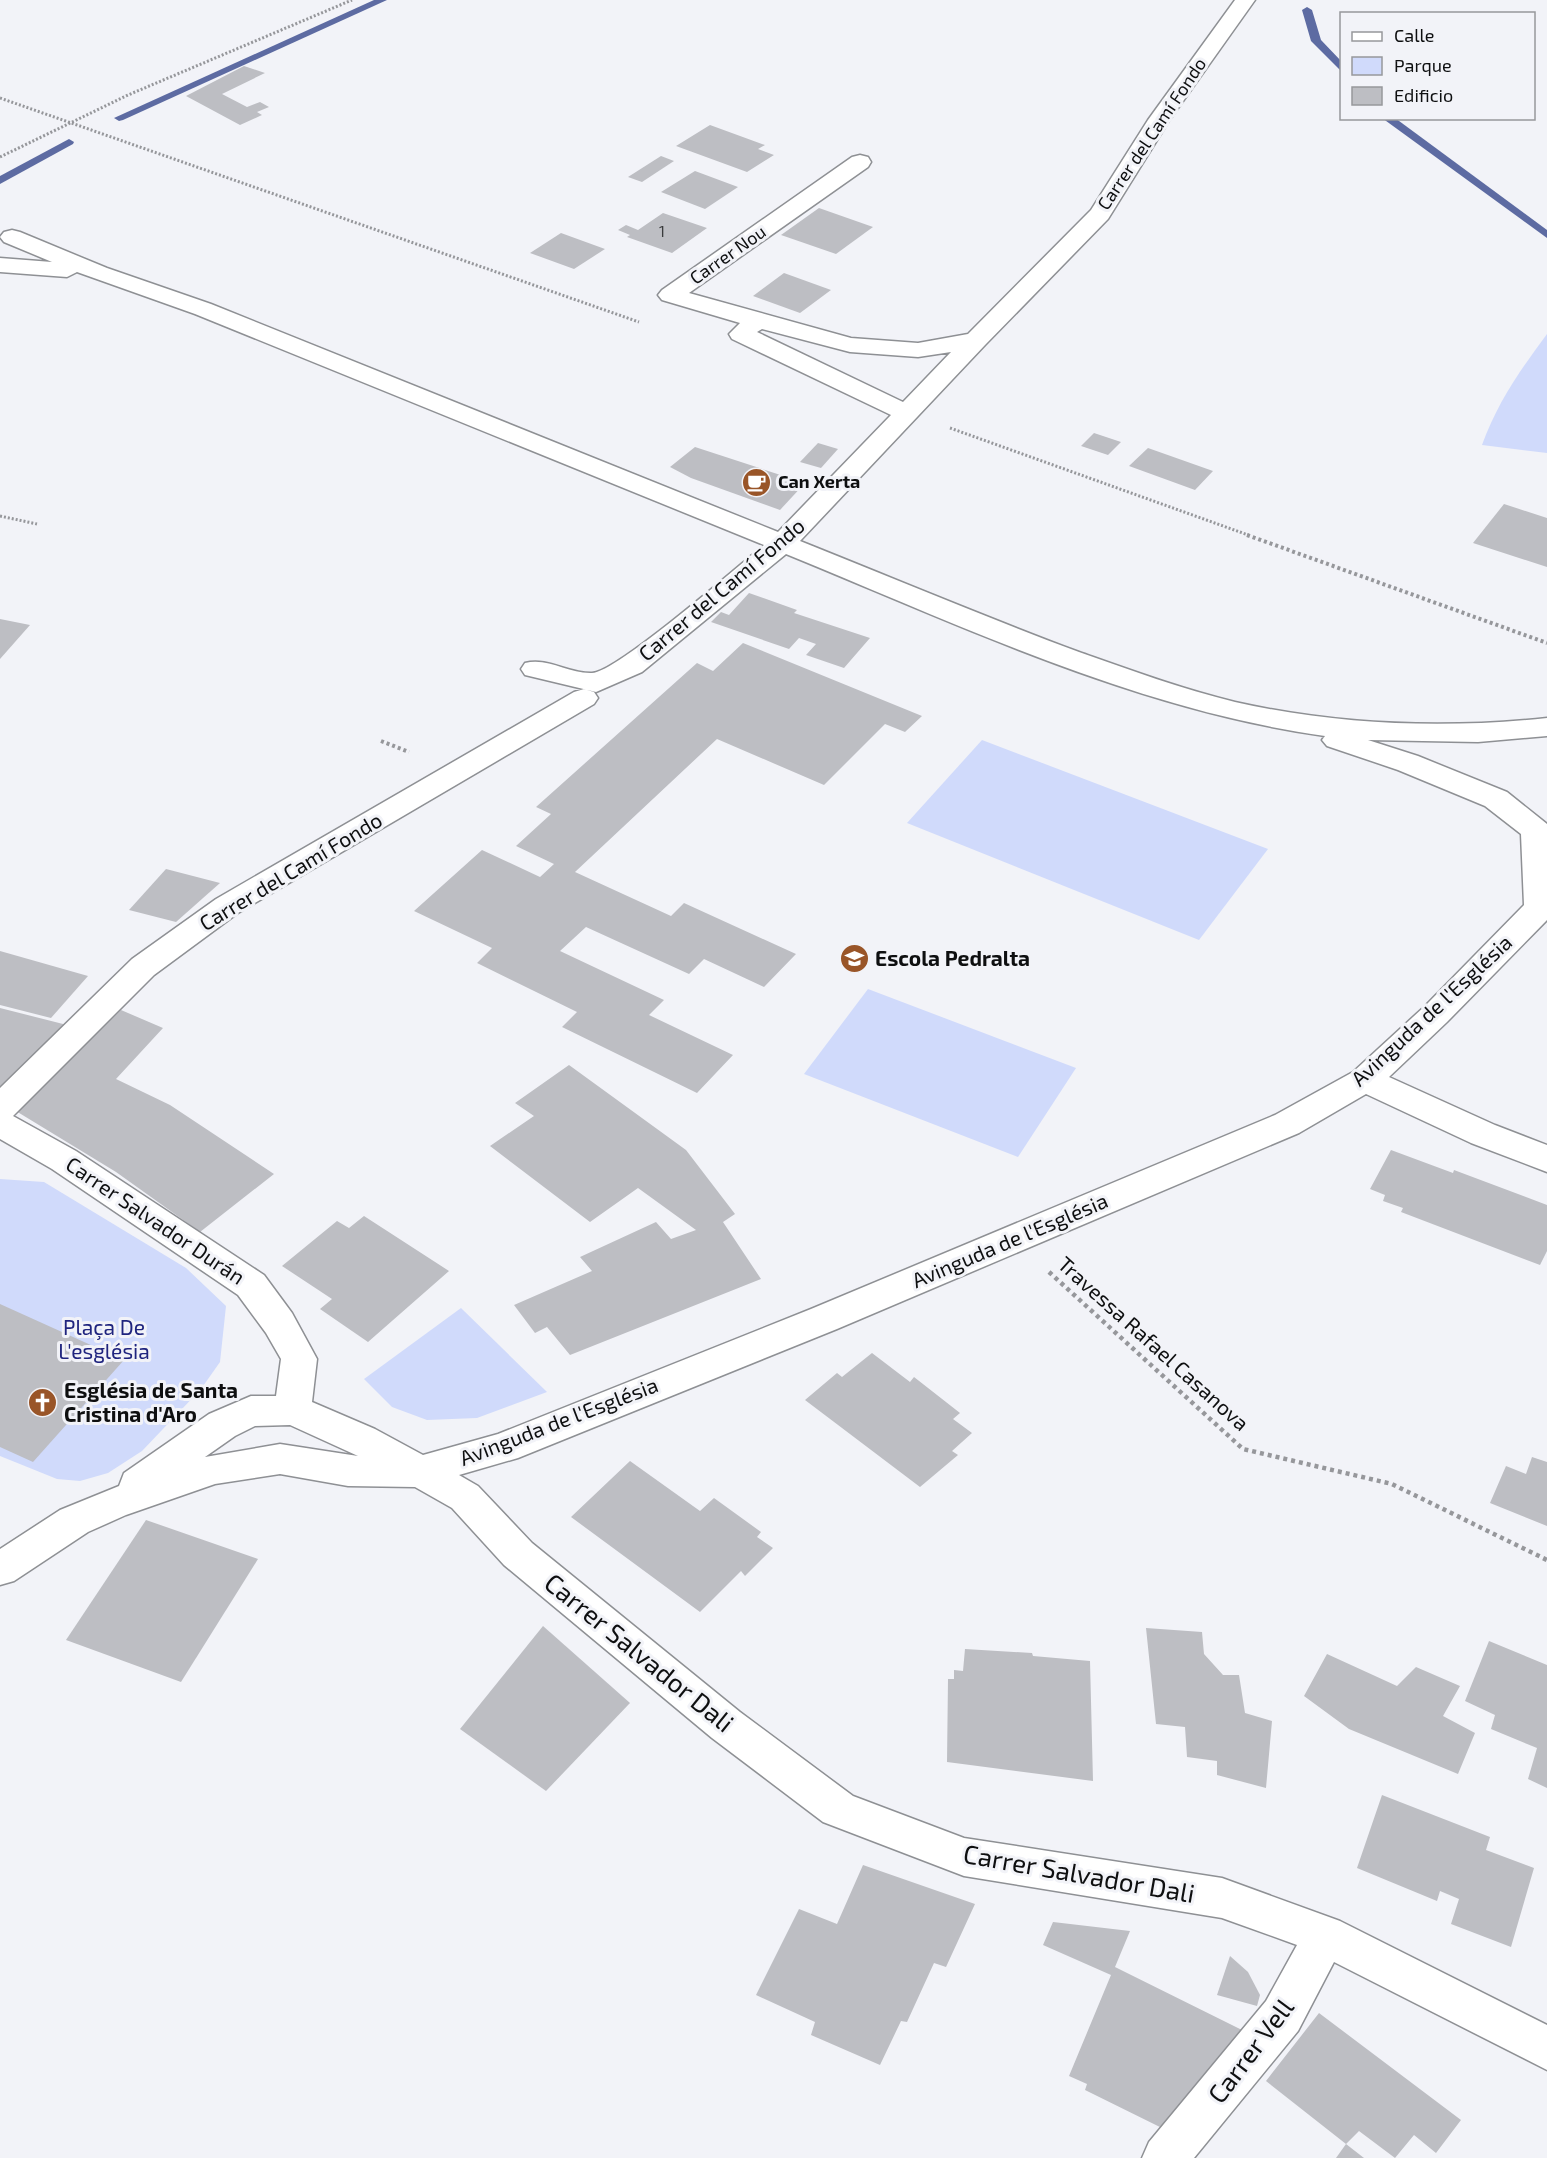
<svg xmlns="http://www.w3.org/2000/svg" width="1547" height="2158" font-family="'Exo 2',sans-serif">
  <style>
    .green { fill: #d0dafb }
    .lines { fill: none; stroke-linecap: round; stroke-linejoin: round }
    .stream { fill: #5d6ba2; fill-rule: evenodd }
    .building { fill: #bdbec3 }
    .minor-casing { stroke: #8e9094; stroke-width: 3 }
    .path-far2 { stroke: #96979b; stroke-width: 3; stroke-dasharray: 2 2; stroke-linecap: butt }
    .path-far1 { stroke: #96979b; stroke-width: 4; stroke-dasharray: 3 3; stroke-linecap: butt }
    .path { stroke: #96979b; stroke-width: 4.5; stroke-dasharray: 4 4; stroke-linecap: butt }
    .minor { fill: #fff; fill-rule: evenodd }
    .labels { text-anchor: middle; stroke-width: 6; stroke-linejoin: round; paint-order: stroke }
    .far-number-label { font-size: 15px; fill: #3a3b3d }
    .far-street-label { font-size: 18px; fill: #0e0f10; stroke: #f2f3f8 }
    .far-poi-label { font-size: 18px; font-weight: bold; fill: #0e0f10; stroke: #f2f3f8; text-anchor: start }
    .street-label { font-size: 21px; fill: #0e0f10; stroke: #f2f3f8 }
    .poi-label { font-size: 21px; font-weight: bold; fill: #0e0f10; stroke: #f2f3f8; text-anchor: start }
    .park-label { font-size: 21px; fill: #1f247e; stroke: #f2f3f8 }
    .near-street-label { font-size: 26px; fill: #0e0f10; stroke: #f2f3f8 }
  </style>
  <rect width="100%" height="100%" fill="#f2f3f8"/>
  <g class="green">
    <path d="M1547 334V453L1482 445C1497 403 1521 369 1547 334Z"/>
    <polygon points="982,740 1268,849 1199,940 907,823"/>
    <polygon points="868,989 1076,1068 1018,1157 804,1074"/>
    <polygon points="0,1179 44,1182 186,1268 226,1306 220,1362 201,1389 142,1451 108,1473 80,1481 57,1479 0,1456"/>
    <polygon points="461,1308 547,1392 477,1418 427,1420 392,1407 364,1379"/>
  </g>
  <g class="lines">
    <g class="stream">
      <polygon points="374,0 387,0 123,120 119,121 114,118"/>
      <polygon points="1307,7 1312,10 1321,40 1342,62 1342,72 1311,41 1302,10"/>
      <polygon points="1382,118 1395,118 1547,230 1547,238"/>
      <polygon points="69,139 74,142 73,144 0,184 0,176"/>
    </g>
  </g>
  <g class="building">
    <polygon points="244,66 265,73 222,94 247,107 260,102 269,107 257,112 262,115 240,125 186,96"/>
    <polygon points="710,125 765,145 758,149 774,155 747,172 676,146"/>
    <polygon points="661,156 674,161 642,182 628,177"/>
    <polygon points="695,171 738,187 705,209 661,192"/>
    <polygon points="819,208 873,227 836,254 781,235"/>
    <polygon points="663,213 707,228 672,253 627,237 630,235 618,230 626,225 638,230"/>
    <polygon points="561,233 605,249 574,269 530,253"/>
    <polygon points="784,273 831,290 800,313 753,296"/>
    <polygon points="1094,433 1121,442 1108,455 1081,446"/>
    <polygon points="818,443 838,449 821,468 800,462"/>
    <polygon points="695,447 805,483 780,510 691,478 670,467"/>
    <polygon points="1148,448 1213,471 1195,490 1129,466"/>
    <polygon points="1504,504 1547,518 1547,567 1473,543"/>
    <polygon points="749,593 797,610 794,613 870,638 844,668 806,655 816,644 799,638 789,649 711,622 721,612 729,615"/>
    <polygon points="0,619 30,625 0,659"/>
    <polygon points="743,643 922,716 905,732 885,724 824,785 717,739 575,872 671,916 684,903 796,954 764,987 704,959 689,974 586,927 560,951 664,1000 649,1015 733,1055 697,1093 562,1027 577,1012 477,963 492,948 414,911 482,850 540,877 554,864 516,846 551,814 536,807 697,663 713,671"/>
    <polygon points="166,869 220,883 176,922 129,910"/>
    <polygon points="0,951 88,976 51,1018 0,1005"/>
    <polygon points="0,1008 67,1025 0,1091"/>
    <polygon points="121,1010 163,1028 116,1079 170,1105 274,1174 200,1232 116,1172 11,1108 37,1092"/>
    <polygon points="569,1065 686,1150 735,1214 723,1222 761,1279 570,1355 547,1327 535,1333 514,1305 592,1271 580,1257 656,1222 671,1239 696,1230 638,1188 590,1222 490,1146 534,1116 515,1103"/>
    <polygon points="1391,1150 1453,1173 1454,1170 1547,1205 1547,1251 1540,1265 1401,1212 1403,1208 1383,1201 1385,1195 1370,1189"/>
    <polygon points="364,1216 449,1271 368,1342 320,1309 332,1299 282,1266 337,1221 349,1228"/>
    <polygon points="0,1304 124,1360 33,1462 0,1447"/>
    <polygon points="872,1353 910,1382 914,1377 960,1413 953,1419 972,1433 952,1451 958,1455 920,1487 805,1400 837,1373 842,1377"/>
    <polygon points="1532,1457 1547,1462 1547,1526 1490,1503 1506,1466 1526,1474"/>
    <polygon points="630,1461 700,1511 714,1498 761,1532 757,1537 773,1548 745,1576 741,1571 700,1612 571,1517"/>
    <polygon points="146,1520 258,1559 181,1682 66,1640"/>
    <polygon points="543,1626 630,1703 546,1791 460,1729"/>
    <polygon points="1146,1628 1202,1632 1204,1654 1223,1675 1239,1675 1245,1713 1272,1721 1266,1788 1217,1775 1217,1761 1187,1757 1185,1727 1156,1724"/>
    <polygon points="1489,1641 1547,1665 1547,1788 1528,1779 1537,1748 1491,1729 1495,1715 1465,1701"/>
    <polygon points="965,1649 1032,1653 1033,1656 1090,1661 1093,1781 947,1762 948,1679 954,1679 954,1670 963,1671"/>
    <polygon points="1327,1654 1397,1686 1416,1667 1460,1686 1443,1716 1475,1733 1458,1774 1349,1729 1304,1696"/>
    <polygon points="1382,1795 1490,1837 1486,1850 1534,1868 1511,1947 1451,1924 1459,1899 1440,1891 1437,1901 1357,1868"/>
    <polygon points="863,1865 975,1904 946,1967 934,1963 907,2022 901,2021 880,2065 811,2035 815,2022 756,1995 799,1909 837,1924"/>
    <polygon points="1053,1922 1130,1931 1115,1967 1242,2030 1168,2131 1085,2090 1087,2084 1069,2076 1111,1975 1043,1945"/>
    <polygon points="1230,1956 1248,1972 1260,1995 1257,2006 1217,1995"/>
    <polygon points="1319,2013 1461,2120 1436,2153 1414,2135 1395,2158 1359,2131 1346,2144 1266,2081"/>
    <polygon points="1346,2144 1364,2158 1336,2158"/>
  </g>
  <g class="lines">
    <defs>
      <path id="minor" d="M1235 0H1255L1169 121 1108 219 985 345 800 541C893 578 985 617 1079 652 1130 670 1182 689 1235 702 1338 725 1442 729 1547 718V736L1478 742 1368 740 1418 756 1507 792 1547 824V920L1447 1022 1389 1077 1495 1125 1547 1145V1172L1471 1143 1366 1094 1299 1133 837 1329 518 1458 459 1475 478 1486 532 1543 740 1712 853 1796 964 1838 1222 1878 1340 1921 1547 2025V2070L1334 1962 1298 2031 1194 2158H1142L1149 2142 1266 2001 1297 1945 1222 1918 964 1876 823 1822 712 1738 504 1565 452 1508 415 1487 348 1486 280 1474 215 1484 126 1515 88 1532 14 1581 0 1585V1549L60 1510 119 1486 124 1473 209 1414 251 1396H276L281 1359 266 1333 238 1295 52 1169 0 1139V1088L132 959 216 899 574 692 584 689 594 692 598 698 594 704 238 913 154 975 13 1116 76 1151 264 1275 292 1313 317 1359 312 1402 375 1429 423 1455 498 1434 811 1309 1275 1115 1353 1072 1425 1006 1524 905 1521 834 1485 806 1398 770 1327 746 1322 740 1325 736C1137 710 960 625 786 554L642 672 596 692 525 675 521 669 525 663C548 657 569 674 592 673 616 673 737 567 764 545L195 314 77 272 67 277 0 272V258L52 262 4 242 0 237 4 232 12 230 20 232 107 268 211 304 778 532 891 415 732 339 729 334 740 323 662 300 658 295 662 290 852 157 860 155 868 157 871 162 868 167 689 293 851 338 918 343 968 334 1091 210 1148 120ZM762 329 850 352 918 357 951 352 903 402 757 332ZM290 1425 358 1456 280 1444 205 1457 235 1436 255 1426Z"/>
    </defs>
    <use href="#minor" class="minor-casing"/>
    <g class="path-far2">
      <polyline points="0,98 639,322"/>
      <polyline points="0,157 128,95 352,0"/>
      <polyline points="950,428 1251,536"/>
      <polyline points="0,516 37,524"/>
    </g>
    <g class="path-far1">
      <polyline points="1247,535 1547,643"/>
      <polyline points="381,741 409,752"/>
    </g>
    <polyline class="path" points="1049,1272 1243,1449 1392,1484 1547,1560"/>
    <use href="#minor" class="minor"/>
  </g>
  <defs>
    <symbol id="cafe-disc" viewBox="-11 -11 22 22"><circle r="9.5" fill="#995528" stroke="#f2f3f8"/><path d="M-5.5-4.5H6V0H3Q3 3.5 0 3.5H-2.5Q-5.5 3.5-5.5 0ZM3-3.2v2h1.7v-2ZM-6 4.5H4V6H-6Z" fill="#fff"/></symbol>
    <symbol id="school-disc" viewBox="-11 -11 22 22"><circle r="9.5" fill="#995528" stroke="#f2f3f8"/><path d="M0-5L7-2L0 1L-7-2ZM-4 1L0 2.5L4 1V4Q0 6-4 4Z" fill="#fff"/></symbol>
    <symbol id="church-disc" viewBox="-11 -11 22 22"><circle r="9.5" fill="#995528" stroke="#f2f3f8"/><path d="M-1.2-6h2.4v3.5h3.3v2.4h-3.3V6h-2.4V-.1h-3.3v-2.4h3.3Z" fill="#fff"/></symbol>
  </defs>
  <g fill-rule="evenodd">
    <use href="#cafe-disc" x="740" y="466" width="33" height="33"/>
    <use href="#school-disc" x="838" y="942" width="33" height="33"/>
    <use href="#church-disc" x="26" y="1386" width="33" height="33"/>
  </g>
  <g class="labels">
    <g class="far-number-label">
      <text x="662" y="237">1</text>
    </g>
    <g class="far-street-label">
      <text transform="translate(1152 134) rotate(-56)" y="6">Carrer del Camí Fondo</text>
      <text transform="translate(728 255) rotate(-35)" y="6">Carrer Nou</text>
    </g>
    <g class="far-poi-label">
      <text x="778" y="488">Can Xerta</text>
    </g>
    <g class="street-label">
      <text transform="translate(722 590) rotate(-40)" y="7">Carrer del Camí Fondo</text>
      <text transform="translate(291 872) rotate(-31)" y="7">Carrer del Camí Fondo</text>
      <text transform="translate(1432 1011) rotate(-43)" y="7">Avinguda de l'Església</text>
      <text transform="translate(155 1221) rotate(34)" y="7">Carrer Salvador Durán</text>
      <text transform="translate(1010 1241) rotate(-23)" y="7">Avinguda de l'Església</text>
      <text transform="translate(1153 1344) rotate(42)" y="7">Travessa Rafael Casanova</text>
      <text transform="translate(559 1422) rotate(-21)" y="7">Avinguda de l'Església</text>
    </g>
    <g class="poi-label">
      <text x="875" y="966">Escola Pedralta</text>
      <text x="64" y="1398">Església de Santa<tspan x="64" dy="24">Cristina d'Aro</tspan></text>
    </g>
    <g class="park-label">
      <text x="104" y="1335">Plaça De<tspan x="104" dy="24">L'església</tspan></text>
    </g>
    <g class="near-street-label">
      <text transform="translate(639 1653) rotate(39)" y="9">Carrer Salvador Dali</text>
      <text transform="translate(1079 1874) rotate(10)" y="9">Carrer Salvador Dali</text>
      <text transform="translate(1251 2051) rotate(-53)" y="9">Carrer Vell</text>
    </g>
  </g>
  <rect x="1340" y="12" width="195" height="108" fill="#f2f3f8" stroke="#97989b" stroke-width="1.5"/>
  <rect x="1352" y="32" width="30" height="9" fill="#ffffff" stroke="#97989b" stroke-width="1.5"/>
  <text x="1394" y="42" font-size="18" fill="#0e0f10">Calle</text>
  <rect x="1352" y="57" width="30" height="18" fill="#d0dafb" stroke="#97989b" stroke-width="1.5"/>
  <text x="1394" y="72" font-size="18" fill="#0e0f10">Parque</text>
  <rect x="1352" y="87" width="30" height="18" fill="#bdbec3" stroke="#97989b" stroke-width="1.5"/>
  <text x="1394" y="102" font-size="18" fill="#0e0f10">Edificio</text>
</svg>
